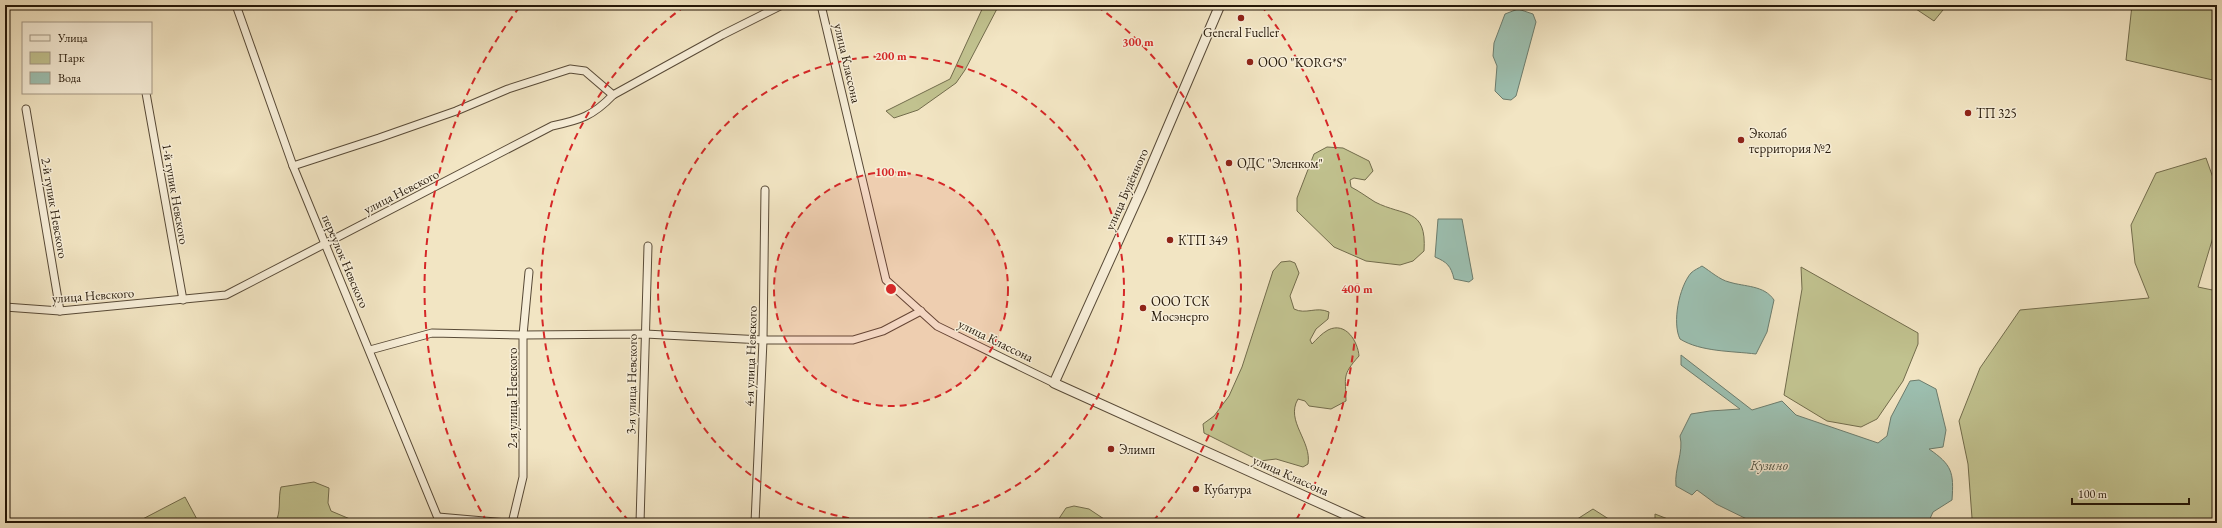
<svg xmlns="http://www.w3.org/2000/svg" width="2222" height="528" font-family="'EB Garamond',serif">
  <style>
    .green { fill: #c1c28f; stroke: #726c4c }
    .water { fill: #9cbfb0; stroke: #6c7c6d }
    .lines { fill: none; stroke-linecap: round; stroke-linejoin: round }
    .minor-casing { stroke: #584a37; stroke-width: 9 }
    .tertiary-casing { stroke: #584a37; stroke-width: 11 }
    .minor { stroke: #f7eed8; stroke-width: 7 }
    .tertiary { stroke: #f7eed8; stroke-width: 9 }
    .ring { fill: none; stroke: #d62828; stroke-width: 2; stroke-dasharray: 7 5 }
    .poi-dot { fill: #8f2418; stroke: #f7eed8; stroke-width: 1.5 }
    .labels { text-anchor: middle; stroke-width: 3; stroke-linejoin: round; paint-order: stroke }
    .poi-label { font-size: 13px; fill: #241708; stroke: #f7eed8; text-anchor: start }
    .street-label { font-size: 13px; fill: #241708; stroke: #f7eed8 }
    .water-label { font-size: 14px; font-style: italic; fill: #4e5243; stroke: #f7eed8 }
    .centre { fill: #d62828; stroke: #f7eed8; stroke-width: 2 }
    .ring-label { font-size: 12px; text-anchor: middle; font-weight: bold; fill: #d62828; stroke: #f7eed8; stroke-width: 3; stroke-linejoin: round; paint-order: stroke }
  </style>
  <rect width="100%" height="100%" fill="#f2e5c3"/>
  <filter id="stains"><feTurbulence type="fractalNoise" baseFrequency=".005" numOctaves="4"/><feColorMatrix values="0 0 0 0 .2 0 0 0 0 .09 0 0 0 0 .02 0 0 0 .5 -.17"/></filter>
  <radialGradient id="worn" r=".72"><stop offset=".6" stop-color="#630" stop-opacity="0"/><stop offset="1" stop-color="#630" stop-opacity=".3"/></radialGradient>
  <g class="green">
    <polygon points="984,5 999,5 965,70 956,83 918,110 894,118 886,111 950,79"/>
    <polygon points="1910,5 1943,5 1943,10 1934,21"/>
    <polygon points="2132,5 2217,5 2217,81 2126,60"/>
    <path d="M1327 147 1343 148 1369 161 1373 171 1365 180 1354 178 1350 180 1351 187C1359 191 1367 197 1375 202 1404 217 1427 207 1424 251L1413 261 1400 265 1366 261 1334 247 1297 211V198L1314 154Z"/>
    <polygon points="2206,158 2217,189 2217,224 2198,287 2217,291 2217,523 1969,523 1972,518 1968,464 1959,421 1980,368 2020,310 2149,298 2135,263 2131,225 2156,173"/>
    <path d="M1290 261 1295 263 1299 273 1290 296 1294 309C1306 315 1316 306 1329 312L1328 319 1316 329 1310 340 1312 344C1317 339 1321 334 1328 330 1346 321 1358 342 1359 356 1341 376 1346 377 1346 401L1331 409 1309 406 1305 401 1298 399C1285 421 1312 441 1308 464L1303 467 1276 459 1260 461 1204 433 1203 424 1214 416 1229 396 1242 367 1273 271 1281 262Z"/>
    <polygon points="1801,267 1918,333 1918,344 1903,381 1877,419 1861,427 1827,421 1784,395 1802,289"/>
    <path d="M314 482 329 488 328 503 331 511 350 519 352 523H271L277 519C281 508 278 498 281 487Z"/>
    <polygon points="185,497 199,523 135,523"/>
    <polygon points="1074,506 1089,509 1110,523 1056,523 1066,508"/>
    <polygon points="1593,509 1615,523 1571,523"/>
    <polygon points="1655,514 1673,521 1675,523 1655,523"/>
  </g>
  <g class="water">
    <polygon points="1518,9 1533,14 1536,22 1516,96 1511,100 1503,99 1495,91 1497,66 1493,56 1494,43 1505,14"/>
    <path d="M1438 219H1462L1473 279 1469 282 1454 279C1451 266 1447 262 1435 257Z"/>
    <path d="M1702 266C1710 271 1720 280 1729 282 1745 287 1764 285 1774 300L1767 332 1756 354C1732 351 1701 352 1680 339 1672 323 1679 287 1691 273 1694 270 1699 268 1702 266Z"/>
    <path d="M1681 355 1752 410 1782 401 1796 415 1878 443 1887 436 1891 417 1910 381 1919 380 1936 389 1946 430 1943 447 1929 449C1952 465 1954 472 1952 500L1933 512 1928 523H1755L1716 504 1697 490 1692 495 1676 486C1674 469 1684 452 1680 436L1691 414 1710 411 1740 409 1681 365Z"/>
  </g>
  <g class="lines">
    <defs>
      <g id="minor">
        <polyline points="236,5 293,166 440,523"/>
        <polyline points="821,5 886,280 937,326 1054,383"/>
        <polyline points="146,93 183,300"/>
        <polyline points="26,109 60,311"/>
        <polyline points="293,166 379,138 456,111 508,89 570,69 585,71 613,95"/>
        <path d="M5 307 60 311 226 295 552 126C580 120 593 116 613 95L722 35 782 5"/>
        <polyline points="370,350 432,333 523,335 645,334 763,340 853,340 883,331 921,311"/>
        <polyline points="438,517 507,523"/>
        <polyline points="512,523 523,477 523,335 529,272"/>
        <polyline points="640,523 648,246"/>
        <polyline points="755,523 763,340 765,190"/>
      </g>
      <polyline id="tertiary" points="1220,5 1142,188 1054,383 1364,523"/>
    </defs>
    <use href="#minor" class="minor-casing"/>
    <use href="#tertiary" class="tertiary-casing"/>
    <use href="#minor" class="minor"/>
    <use href="#tertiary" class="tertiary"/>
  </g>
  <circle cx="891" cy="289" r="117" fill="#d62828" fill-opacity=".12"/>
  <g class="ring">
    <circle cx="891" cy="289" r="117"/>
    <circle cx="891" cy="289" r="233"/>
    <path d="M629 521A350 350 0 0 1 685 6M1097 6A350 350 0 0 1 1153 521"/>
    <path d="M487 522A466 466 0 0 1 521 5M1261 5A466 466 0 0 1 1295 522"/>
  </g>
  <g class="poi-dot">
    <circle cx="1241" cy="18" r="4"/>
    <circle cx="1250" cy="62" r="4"/>
    <circle cx="1968" cy="113" r="4"/>
    <circle cx="1741" cy="140" r="4"/>
    <circle cx="1229" cy="163" r="4"/>
    <circle cx="1170" cy="240" r="4"/>
    <circle cx="1143" cy="308" r="4"/>
    <circle cx="1111" cy="449" r="4"/>
    <circle cx="1196" cy="489" r="4"/>
  </g>
  <g class="labels">
    <g class="poi-label">
      <text x="1241" y="37" text-anchor="middle">General Fueller</text>
      <text x="1258" y="67">ООО "KORG*S"</text>
      <text x="1976" y="118">ТП 325</text>
      <text x="1749" y="138">Эколаб<tspan x="1749" dy="15">территория №2</tspan></text>
      <text x="1237" y="168">ОДС "Эленком"</text>
      <text x="1178" y="245">КТП 349</text>
      <text x="1151" y="306">ООО ТСК<tspan x="1151" dy="15">Мосэнерго</tspan></text>
      <text x="1119" y="454">Элимп</text>
      <text x="1204" y="494">Кубатура</text>
    </g>
    <g class="street-label">
      <text transform="translate(848 63) rotate(77)" y="5">улица Классона</text>
      <text transform="translate(1126 189) rotate(-66)" y="5">улица Будённого</text>
      <text transform="translate(401 191) rotate(-27)" y="5">улица Невского</text>
      <text transform="translate(176 194) rotate(80)" y="5">1-й тупик Невского</text>
      <text transform="translate(55 208) rotate(80)" y="5">2-й тупик Невского</text>
      <text transform="translate(346 261) rotate(67)" y="5">переулок Невского</text>
      <text transform="translate(93 295) rotate(-4)" y="5">улица Невского</text>
      <text transform="translate(996 340) rotate(26)" y="5">улица Классона</text>
      <text transform="translate(750 356) rotate(-88)" y="5">4-я улица Невского</text>
      <text transform="translate(631 384) rotate(-89)" y="5">3-я улица Невского</text>
      <text transform="translate(512 398) rotate(-90)" y="5">2-я улица Невского</text>
      <text transform="translate(1291 475) rotate(24)" y="5">улица Классона</text>
    </g>
    <g class="water-label">
      <text x="1769" y="470">Кузино</text>
    </g>
  </g>
  <circle cx="891" cy="289" r="6" class="centre"/>
  <g class="ring-label">
    <text x="1138" y="46">300 m</text>
    <text x="891" y="60">200 m</text>
    <text x="891" y="176">100 m</text>
    <text x="1357" y="293">400 m</text>
  </g>
  <rect width="2222" height="528" fill="none" stroke="#f2e5c3" stroke-width="20"/>
  <rect x="6" y="6" width="2210" height="516" fill="none" stroke="#241708" stroke-width="2"/>
  <rect x="10" y="10" width="2202" height="508" fill="none" stroke="#241708"/>
  <rect x="22" y="22" width="130" height="72" fill="#f7eed8" stroke="#a39885"/>
  <rect x="30" y="35" width="20" height="6" fill="#f7eed8" stroke="#a39885"/>
  <text x="58" y="42" font-size="12" fill="#241708">Улица</text>
  <rect x="30" y="52" width="20" height="12" fill="#c1c28f" stroke="#a39885"/>
  <text x="58" y="62" font-size="12" fill="#241708">Парк</text>
  <rect x="30" y="72" width="20" height="12" fill="#9cbfb0" stroke="#a39885"/>
  <text x="58" y="82" font-size="12" fill="#241708">Вода</text>
  <path d="M2072 498v6h117v-6" fill="none" stroke="#241708" stroke-width="2"/>
  <text x="2078" y="498" font-size="12" fill="#241708" stroke="#f7eed8" stroke-width="3" paint-order="stroke">100 m</text>
  <rect width="100%" height="100%" filter="url(#stains)"/>
  <rect width="100%" height="100%" fill="url(#worn)"/>
</svg>
